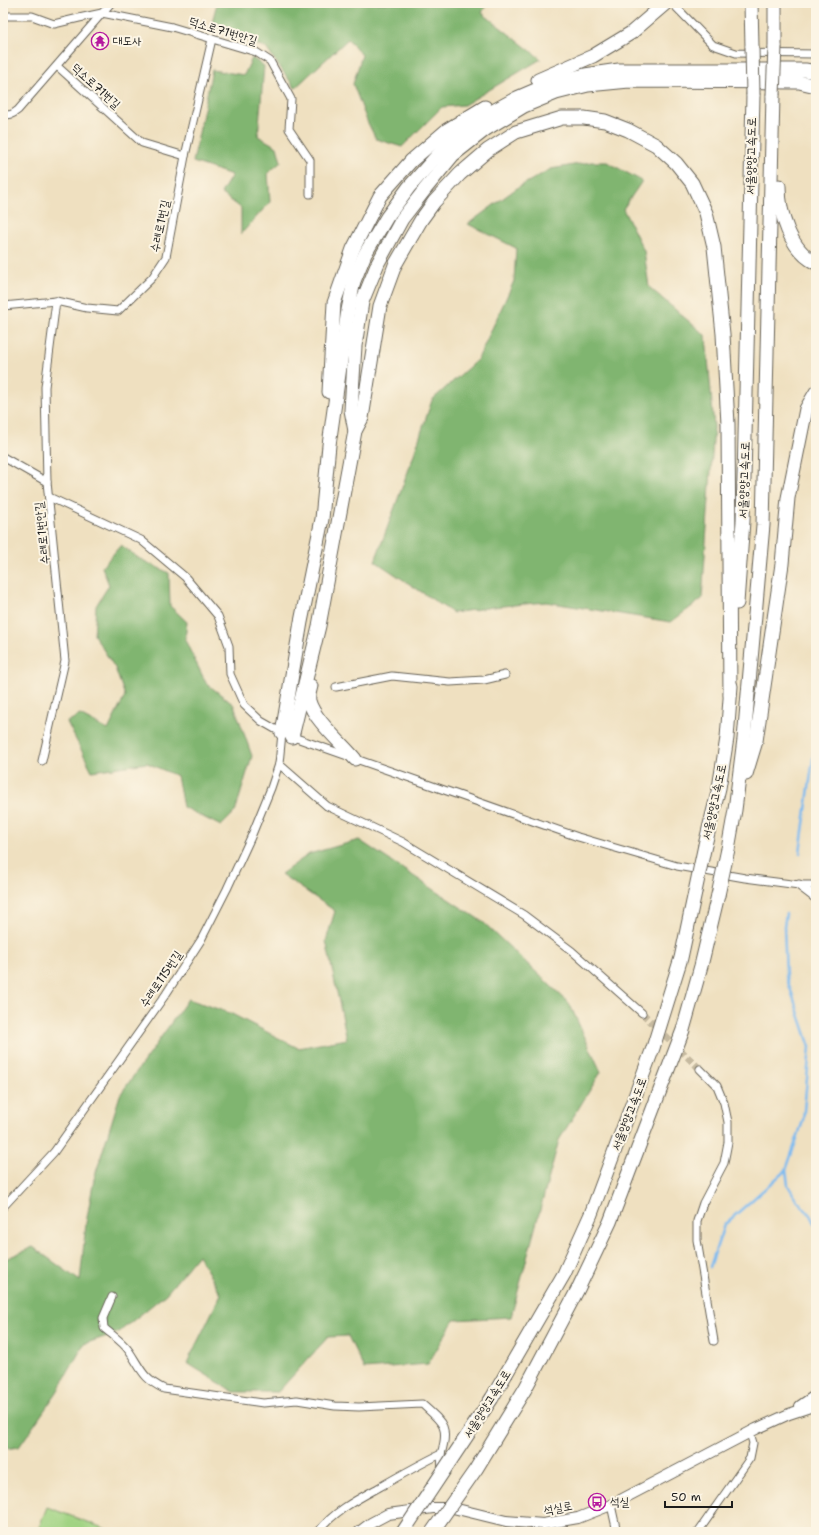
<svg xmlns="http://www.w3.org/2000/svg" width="819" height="1535" font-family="'Shantell Sans','Poor Story',sans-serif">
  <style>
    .green { fill: #a0d382; stroke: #5e784f }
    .forest { fill: #80b570; stroke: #4e6846 }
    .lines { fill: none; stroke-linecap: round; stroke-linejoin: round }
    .stream { stroke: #7dbbf0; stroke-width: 2.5 }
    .minor-tunnel { stroke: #c5b99f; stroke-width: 7; stroke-dasharray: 7 3.5; stroke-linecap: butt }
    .minor-casing { stroke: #666155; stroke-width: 9 }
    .tertiary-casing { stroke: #666155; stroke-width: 11 }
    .secondary-casing { stroke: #666155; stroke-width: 12 }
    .motorway-casing { stroke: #666155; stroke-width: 15 }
    .minor { stroke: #fff; stroke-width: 7 }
    .tertiary { stroke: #fff; stroke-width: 9 }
    .secondary { stroke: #fff; stroke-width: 10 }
    .motorway { stroke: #fff; stroke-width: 13 }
    .motorway-bridge-casing { stroke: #666155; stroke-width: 15; stroke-linecap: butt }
    .motorway-bridge { stroke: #fff; stroke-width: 13 }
    .labels { text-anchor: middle; stroke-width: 4; stroke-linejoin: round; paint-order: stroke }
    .street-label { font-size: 12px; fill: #1c1c1c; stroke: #fcf5e5 }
    .poi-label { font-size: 12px; fill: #1c1c1c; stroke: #fcf5e5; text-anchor: start }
  </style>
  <rect width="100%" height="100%" fill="#fcf5e5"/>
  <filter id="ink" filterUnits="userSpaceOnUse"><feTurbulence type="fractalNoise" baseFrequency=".025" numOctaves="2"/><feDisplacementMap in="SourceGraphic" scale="8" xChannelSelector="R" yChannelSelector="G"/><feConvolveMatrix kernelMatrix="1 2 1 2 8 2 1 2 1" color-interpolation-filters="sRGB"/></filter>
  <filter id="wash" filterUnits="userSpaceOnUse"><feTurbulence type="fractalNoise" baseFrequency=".012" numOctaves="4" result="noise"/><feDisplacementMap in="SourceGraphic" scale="16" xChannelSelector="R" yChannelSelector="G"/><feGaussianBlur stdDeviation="0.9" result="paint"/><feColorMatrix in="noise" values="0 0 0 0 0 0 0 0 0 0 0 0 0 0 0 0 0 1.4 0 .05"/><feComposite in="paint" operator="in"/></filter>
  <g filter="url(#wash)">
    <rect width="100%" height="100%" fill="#efe0c0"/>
    <polygon class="green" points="47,1507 114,1532 37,1532"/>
    <g class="forest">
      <polygon points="217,3 487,3 482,13 541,59 464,105 442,107 402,147 376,139 367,121 353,84 362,55 348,39 295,88 266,48 211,26"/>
      <polygon points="252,58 264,66 258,136 277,147 281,162 268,173 270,202 241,234 241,208 221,193 232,175 193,162 212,70 244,75"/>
      <polygon points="591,162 607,162 642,181 623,209 644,251 649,287 706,336 714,427 702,599 671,622 546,602 493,607 453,613 375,561 410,466 432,400 478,359 514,281 516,248 468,224 517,188 551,169"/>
      <polygon points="121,545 140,559 169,573 170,606 187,622 185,640 206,683 234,705 252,756 235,812 221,826 183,807 177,776 147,763 92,771 67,722 80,715 108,730 125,696 115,668 94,635 96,606 109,585 102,567"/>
      <polygon points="359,840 483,922 569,1003 601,1072 559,1140 511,1317 454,1320 428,1364 364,1369 348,1336 328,1337 278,1392 234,1392 187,1363 221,1294 198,1255 166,1294 119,1332 84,1344 57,1392 19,1447 3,1449 3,1260 33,1247 80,1281 86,1223 94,1179 120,1095 188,999 230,1013 298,1048 347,1039 326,941 335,911 281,874 309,854"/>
    </g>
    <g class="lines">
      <g class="stream">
        <polyline points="800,853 816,737"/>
        <polyline points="786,914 784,926 786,976 810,1047 803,1121 786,1170 788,1185 796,1199 810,1215 816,1227"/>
        <polyline points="710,1267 724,1225 786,1170"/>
      </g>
    </g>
  </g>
  <g filter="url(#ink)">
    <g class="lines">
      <polyline class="minor-tunnel" points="642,1013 700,1069"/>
      <defs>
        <g id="minor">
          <polyline points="676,7 713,45 736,53 816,54"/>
          <polyline points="3,16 32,16 54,24 79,18 102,13 172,27 256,52 270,61 291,99 289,129 310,160 310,194"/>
          <polyline points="57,66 142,143 185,156"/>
          <path d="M3 114C10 116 13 114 18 110L111 3"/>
          <polyline points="3,306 56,301 87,308 118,311 152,278 166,257 185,156 212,39"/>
          <polyline points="3,457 47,482"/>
          <polyline points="49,497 141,540 185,577 218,616 229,646 230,674 244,705 261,721 282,733 578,837 677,866 745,878 799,885 816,885"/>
          <polyline points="336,687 392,676 450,682 484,680 505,675"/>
          <polyline points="42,761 65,661 47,482 45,387 56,301"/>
          <polyline points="279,764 327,806 403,842 524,915 572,951 642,1013"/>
          <polyline points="700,1069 717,1086 724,1103 728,1122 728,1142 724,1163 703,1203 697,1221 697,1240 714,1341"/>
          <polyline points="3,1207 54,1152 166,994 201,940 227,889 251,837 271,788 279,764 282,733"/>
          <path d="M112 1297 103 1318 104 1328C112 1335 123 1342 129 1351 142 1370 142 1378 164 1389L263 1403 297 1400 335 1406 359 1407 422 1404C442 1422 450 1426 441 1454"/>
          <polyline points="611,1505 617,1532"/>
          <path d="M318 1532C333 1512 356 1500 378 1488 399 1476 420 1464 441 1454L442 1471"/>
          <polyline points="698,1532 750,1458 753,1443 750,1433"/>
        </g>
        <polyline id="tertiary" points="799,885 816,898"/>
        <g id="secondary">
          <polyline points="800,1406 816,1395"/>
          <polyline points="359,1532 371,1523 388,1514 433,1508 453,1508 506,1521 543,1524 578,1518 611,1505 756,1429 789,1414 816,1405"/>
        </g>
        <g id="motorway">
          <polyline points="751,3 752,47"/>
          <polyline points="775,3 775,47"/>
          <polyline points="538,80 593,56 631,33 666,3"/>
          <path d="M779 186C779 214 790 250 816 263"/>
          <polyline points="329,392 334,303 353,249 380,196 411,161 447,130 485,107"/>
          <polyline points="355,431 351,410 355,346 362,302 378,263 402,219 426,188 453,155 486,129 524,106 556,93 588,85 629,81 799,82 816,86"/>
          <polyline points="737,603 743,521 753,95"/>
          <path d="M311 686C310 690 308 696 309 701 314 720 342 743 355 759"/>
          <polyline points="282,733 301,622 322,519 329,445 348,310 354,281 365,254 387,217 409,187 443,149 484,116 517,98 552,83 585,75 619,70 805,70 816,72"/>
          <polyline points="292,737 319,626 355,431 362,418 380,306 395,265 421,220 434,202 460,174 488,150 516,132 562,118 584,118 605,121 628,130 656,145 676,163 692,183 706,213 714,247 723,334 728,424 730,695"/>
          <polyline points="746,774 756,741 782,564 788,498 806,409 816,392"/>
          <polyline points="705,845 719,788 727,738 731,686"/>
          <polyline points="728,849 735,810 744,739 763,525 773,95"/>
          <polyline points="525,1389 578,1289 610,1222 683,1030 701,966 718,895"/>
          <polyline points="492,1398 564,1274 591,1214 653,1048 681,958 695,892"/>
        </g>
      </defs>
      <use href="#minor" class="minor-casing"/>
      <use href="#tertiary" class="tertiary-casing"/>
      <use href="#secondary" class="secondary-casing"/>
      <use href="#motorway" class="motorway-casing"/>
      <use href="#minor" class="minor"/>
      <use href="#tertiary" class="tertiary"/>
      <use href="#secondary" class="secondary"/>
      <use href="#motorway" class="motorway"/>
      <defs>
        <g id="motorway-bridge">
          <polyline points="752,47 753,95"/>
          <polyline points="773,95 775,47"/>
          <polyline points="695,892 705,845"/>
          <polyline points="718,895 728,849"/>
          <polyline points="403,1532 492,1398"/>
          <polyline points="432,1532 476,1469 525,1389"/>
        </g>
      </defs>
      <use href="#motorway-bridge" class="motorway-bridge-casing"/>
      <use href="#motorway-bridge" class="motorway-bridge"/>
    </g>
  </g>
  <defs>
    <symbol id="temple-ring" viewBox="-11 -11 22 22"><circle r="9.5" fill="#fcf5e5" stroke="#b5179e" stroke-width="1.5"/><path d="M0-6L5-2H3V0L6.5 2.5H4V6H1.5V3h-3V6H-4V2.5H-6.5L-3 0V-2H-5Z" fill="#b5179e"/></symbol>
    <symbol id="bus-ring" viewBox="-11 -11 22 22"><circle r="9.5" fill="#fcf5e5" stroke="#b5179e" stroke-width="1.5"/><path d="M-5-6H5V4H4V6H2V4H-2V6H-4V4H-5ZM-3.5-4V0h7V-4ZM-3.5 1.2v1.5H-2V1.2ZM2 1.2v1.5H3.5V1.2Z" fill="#b5179e"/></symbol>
  </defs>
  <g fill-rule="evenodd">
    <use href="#temple-ring" x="90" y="31" width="20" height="20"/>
    <use href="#bus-ring" x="587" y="1492" width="20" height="20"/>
  </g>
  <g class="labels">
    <g class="street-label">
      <text transform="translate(223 31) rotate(17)" y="4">덕소로71번안길</text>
      <text transform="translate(96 86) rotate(42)" y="4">덕소로71번길</text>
      <text transform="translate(751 156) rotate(-89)" y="4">서울양양고속도로</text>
      <text transform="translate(160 226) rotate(-78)" y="4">수레로1번길</text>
      <text transform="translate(744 480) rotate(-88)" y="4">서울양양고속도로</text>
      <text transform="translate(42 533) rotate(-96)" y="4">수레로1번안길</text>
      <text transform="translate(714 802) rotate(-78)" y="4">서울양양고속도로</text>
      <text transform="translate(161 979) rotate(-56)" y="4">수레로115번길</text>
      <text transform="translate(629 1114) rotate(-69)" y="4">서울양양고속도로</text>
      <text transform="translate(487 1404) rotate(-58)" y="4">서울양양고속도로</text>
      <text transform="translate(558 1508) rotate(-11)" y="4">석실로</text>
    </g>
    <g class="poi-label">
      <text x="113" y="45">대도사</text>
      <text x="610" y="1506">석실</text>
    </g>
  </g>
  <rect width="819" height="1535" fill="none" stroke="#fcf5e5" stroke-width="16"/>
  <path d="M665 1501v6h67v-6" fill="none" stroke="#1c1c1c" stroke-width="2"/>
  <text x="671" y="1501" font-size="12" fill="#1c1c1c" stroke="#fcf5e5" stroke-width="3" paint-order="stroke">50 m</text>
</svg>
